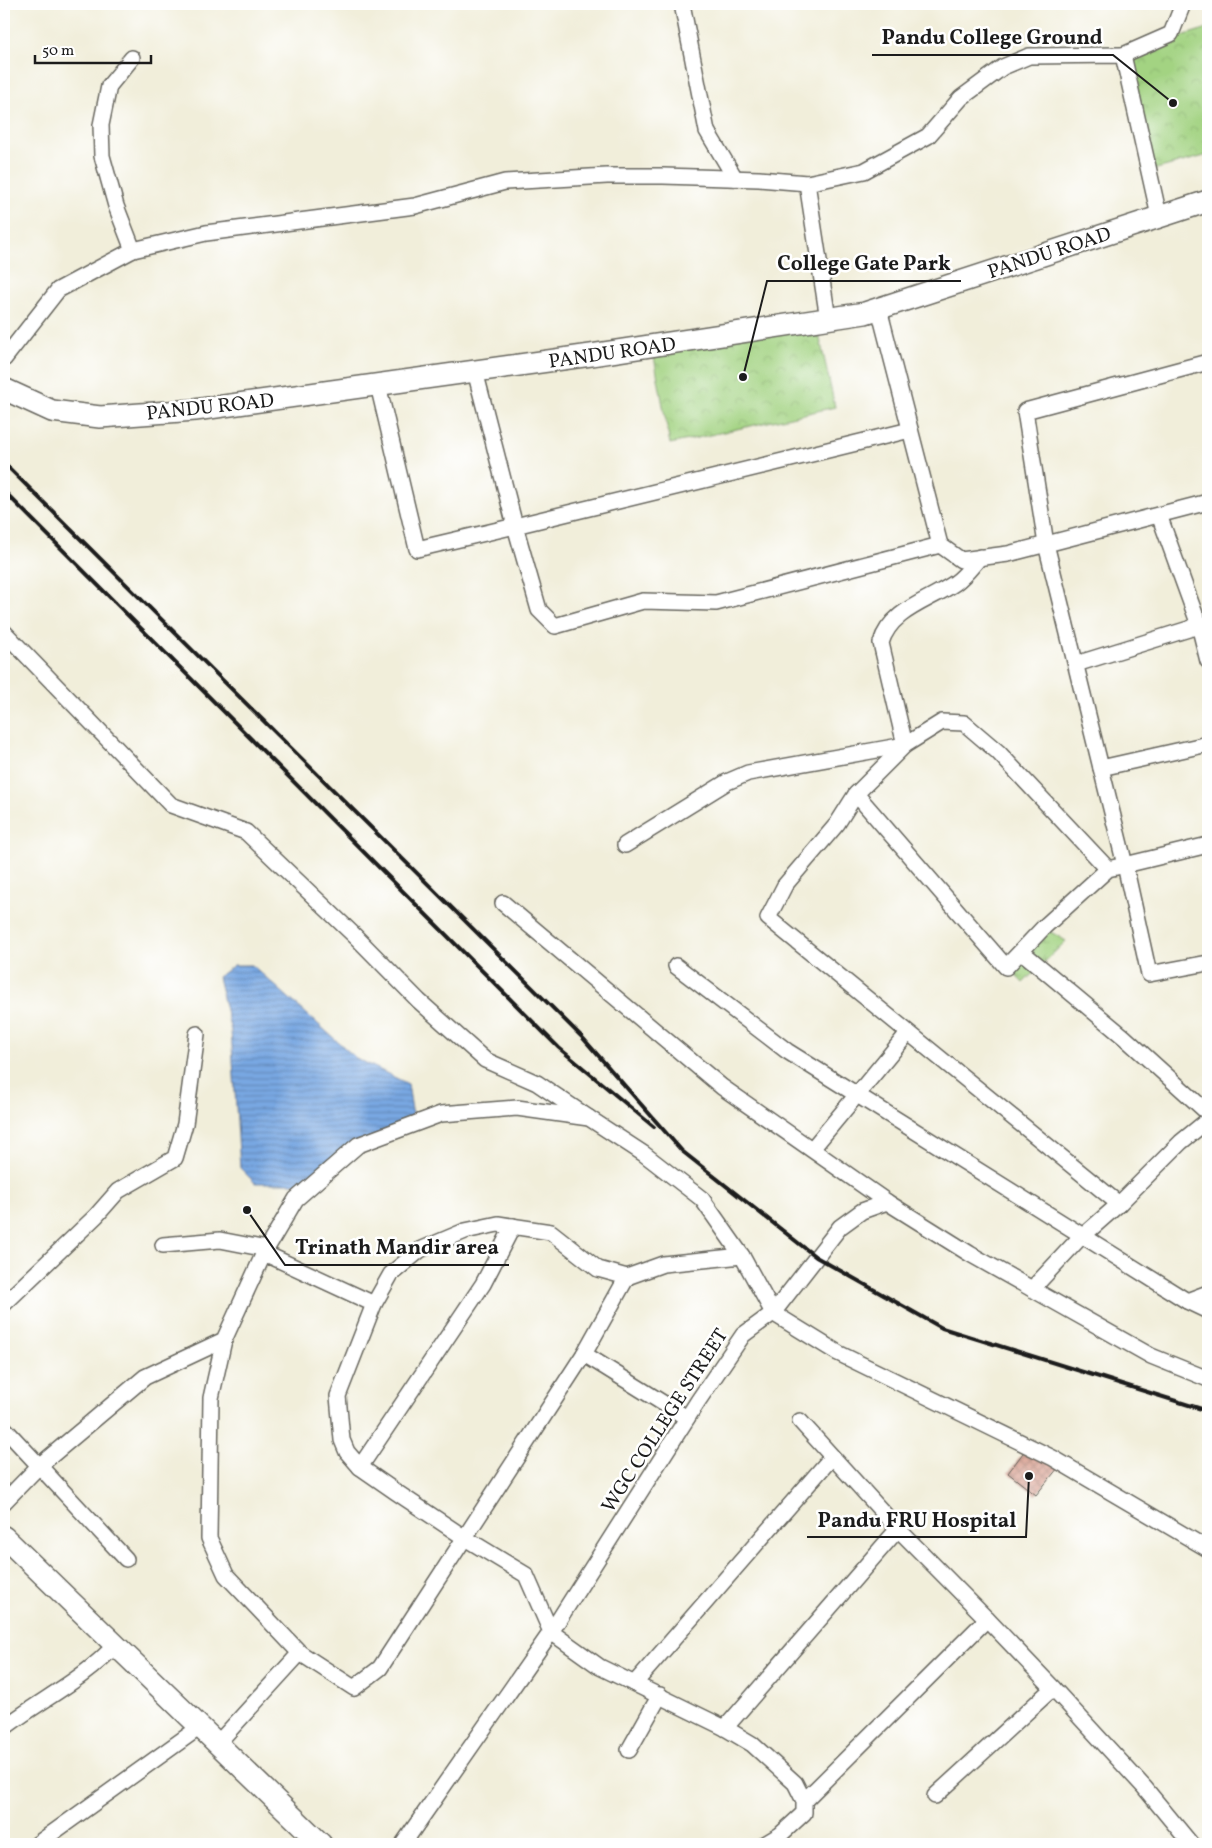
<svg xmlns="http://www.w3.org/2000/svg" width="1212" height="1848" font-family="Vollkorn,serif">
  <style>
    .wetland { fill: url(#wetland-marsh); stroke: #60784f }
    .park { fill: url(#park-crowns); stroke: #60784f }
    .water { fill: url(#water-rules); stroke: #4a627f }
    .building { fill: url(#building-cross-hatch) }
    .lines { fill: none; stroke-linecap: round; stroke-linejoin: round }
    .street-casing { stroke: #67665e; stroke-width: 18 }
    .secondary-casing { stroke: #67665e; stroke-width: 24 }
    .street { stroke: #fff; stroke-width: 15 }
    .secondary { stroke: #fff; stroke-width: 21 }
    .rail { stroke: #1c1c1c; stroke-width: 4 }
    .labels { text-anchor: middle; stroke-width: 5; stroke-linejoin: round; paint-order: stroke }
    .street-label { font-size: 20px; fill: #1c1c1c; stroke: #fff }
    .leader { fill: none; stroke: #1c1c1c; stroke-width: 2 }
    .callout-dot { fill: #1c1c1c; stroke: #fff; stroke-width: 2 }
    .callout-label { font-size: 21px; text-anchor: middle; font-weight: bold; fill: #1c1c1c; stroke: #fff; stroke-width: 5; stroke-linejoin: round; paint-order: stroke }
  </style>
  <defs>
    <pattern id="wetland-marsh" width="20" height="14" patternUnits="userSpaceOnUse" patternTransform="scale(1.25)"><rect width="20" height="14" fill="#a3d382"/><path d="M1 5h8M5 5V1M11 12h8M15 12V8" fill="none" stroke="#8cb570"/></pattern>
    <pattern id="park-crowns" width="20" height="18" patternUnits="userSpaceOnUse" patternTransform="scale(1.25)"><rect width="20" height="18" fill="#a3d382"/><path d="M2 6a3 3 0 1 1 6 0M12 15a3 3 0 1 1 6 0" fill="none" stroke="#8cb570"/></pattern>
    <pattern id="water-rules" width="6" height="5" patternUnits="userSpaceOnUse" patternTransform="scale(1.25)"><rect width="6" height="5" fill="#78a7e2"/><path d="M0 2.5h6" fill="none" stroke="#6287b6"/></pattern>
    <pattern id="building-cross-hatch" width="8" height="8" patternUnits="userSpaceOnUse" patternTransform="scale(1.25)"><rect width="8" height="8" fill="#d49584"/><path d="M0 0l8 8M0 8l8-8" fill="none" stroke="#ab796b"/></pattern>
  </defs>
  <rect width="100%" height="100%" fill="#fff"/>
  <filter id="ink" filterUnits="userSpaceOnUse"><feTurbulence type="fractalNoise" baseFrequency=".02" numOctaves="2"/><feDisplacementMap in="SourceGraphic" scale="10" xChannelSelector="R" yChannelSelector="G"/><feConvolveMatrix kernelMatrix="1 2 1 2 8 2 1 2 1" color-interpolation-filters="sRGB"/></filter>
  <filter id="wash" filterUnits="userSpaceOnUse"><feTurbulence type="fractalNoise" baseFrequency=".0096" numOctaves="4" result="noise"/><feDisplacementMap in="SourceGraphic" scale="20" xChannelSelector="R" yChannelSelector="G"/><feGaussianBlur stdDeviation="1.12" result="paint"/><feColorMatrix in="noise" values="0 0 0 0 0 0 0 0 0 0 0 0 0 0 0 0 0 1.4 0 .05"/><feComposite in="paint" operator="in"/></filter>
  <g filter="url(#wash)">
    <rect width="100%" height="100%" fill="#f1eeda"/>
    <polygon class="wetland" points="1046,929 1066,941 1023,983 1008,968"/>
    <g class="park">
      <polygon points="1208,28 1208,155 1149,171 1130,52"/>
      <polygon points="816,321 835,407 670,444 652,346"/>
    </g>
    <polygon class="water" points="234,965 252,965 356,1058 408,1084 413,1116 358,1145 305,1183 255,1183 240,1168 231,1031 218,977"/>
    <g id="blocks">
      <polygon class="building" points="1026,1449 1058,1468 1036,1495 1008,1473"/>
    </g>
  </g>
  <g filter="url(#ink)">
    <use href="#blocks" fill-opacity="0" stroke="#67665e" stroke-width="1"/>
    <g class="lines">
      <defs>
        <g id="street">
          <polyline points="682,4 707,131 735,178"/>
          <polyline points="1123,55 1171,34 1183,4"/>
          <polyline points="132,58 109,86 101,125 102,156 116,206 133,250"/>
          <polyline points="807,183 828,319"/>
          <polyline points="879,309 940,545"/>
          <polyline points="4,359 58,290 133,250 206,233 415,206 505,182 607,176 663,176 759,179 807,183 864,171 928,136 961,98 1003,67 1029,56 1123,55 1159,216"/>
          <polyline points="1208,362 1025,411 1046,544 1101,768 1208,744"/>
          <polyline points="378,385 417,549 515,526 475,371"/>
          <polyline points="910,430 515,526 539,610 555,626 643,601 716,603 940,545 961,560 1008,554 1208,502"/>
          <polyline points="1159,515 1199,625 1208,661"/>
          <polyline points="4,632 171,805 246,832 356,937 419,1001 485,1060 537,1083 589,1118"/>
          <polyline points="1076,664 1208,623"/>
          <polyline points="1101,768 1125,865 1208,845"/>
          <polyline points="856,794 837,824 785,885 768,918 1119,1204"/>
          <path d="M625 845 727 782 748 773 905 745 881 643C890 610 929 601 955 583 965 576 972 566 980 557"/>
          <polyline points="1108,869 998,752 964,723 942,722 905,745 856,794 1006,967 1044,927 1108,869 1125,865 1149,974 1208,963"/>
          <polyline points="503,903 722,1087 887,1202"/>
          <polyline points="1022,952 1124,1037 1208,1113"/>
          <polyline points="676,966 787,1051 1187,1301 1208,1311"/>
          <polyline points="812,1149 908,1033"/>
          <polyline points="163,1245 220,1240 267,1249"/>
          <polyline points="264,1253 296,1199 358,1145 441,1114 517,1108 589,1118 644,1154 702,1199 742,1256"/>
          <polyline points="1032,1289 1076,1242 1119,1204 1181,1142 1208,1120"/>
          <polyline points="1187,1301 1208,1293"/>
          <polyline points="4,1304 96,1216 118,1191 175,1158 185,1124 197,1034"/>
          <polyline points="374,1304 391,1274 420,1250 465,1231 498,1224 551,1232 598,1269 627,1277 663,1264 742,1256 773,1313 838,1353 1053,1458 1208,1549"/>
          <polyline points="224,1340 211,1398 209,1538 226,1575 300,1653 354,1688 380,1668 584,1354 627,1277"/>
          <polyline points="584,1354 687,1418"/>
          <polyline points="800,1421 898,1529 987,1619"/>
          <polyline points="4,1428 126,1559"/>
          <polyline points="360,1467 483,1284 513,1226"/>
          <polyline points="4,1502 39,1466 145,1377 224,1340 264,1253 374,1304 338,1396 342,1440 347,1452 360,1467 396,1492 465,1538 526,1575 551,1632 600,1667 725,1728 752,1744 795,1783 804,1801 804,1813 780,1835 765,1844"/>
          <polyline points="635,1683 832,1457"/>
          <polyline points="1053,1688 1144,1787 1191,1844"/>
          <path d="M4 1728C40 1700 85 1679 115 1645"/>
          <polyline points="725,1728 898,1529"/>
          <polyline points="217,1744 300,1653"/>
          <polyline points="629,1750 660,1695"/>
          <polyline points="804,1801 987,1619 1053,1688 935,1796"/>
          <polyline points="37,1844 200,1727"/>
          <polyline points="403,1844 551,1632 698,1401 743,1335 773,1313 840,1227 862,1211 887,1202 970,1254 1151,1356 1208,1379"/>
        </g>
        <g id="secondary">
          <polyline points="4,389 52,411 100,417 195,410 591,355 865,313 1208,201"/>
          <polyline points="4,1537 321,1844"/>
        </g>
      </defs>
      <use href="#street" class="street-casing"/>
      <use href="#secondary" class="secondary-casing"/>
      <use href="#street" class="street"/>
      <use href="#secondary" class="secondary"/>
      <g class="rail">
        <polyline points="4,463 582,1037 682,1151 816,1257 942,1328 1208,1411"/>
        <polyline points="4,491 559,1048 654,1127"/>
      </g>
    </g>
  </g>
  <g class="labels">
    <g class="street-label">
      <text transform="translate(1049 252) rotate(-18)" y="7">PANDU ROAD</text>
      <text transform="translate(612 352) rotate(-8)" y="7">PANDU ROAD</text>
      <text transform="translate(210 406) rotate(-6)" y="7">PANDU ROAD</text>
      <text transform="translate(664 1420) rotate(-57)" y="7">WGC COLLEGE STREET</text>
    </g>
  </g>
  <path class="leader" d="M1173 103L1113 55H872M743 377L767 281H961M247 1210L285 1265H509M1029 1476L1026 1537H807"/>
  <g class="callout-dot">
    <circle cx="1173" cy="103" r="5"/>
    <circle cx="743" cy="377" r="5"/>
    <circle cx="247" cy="1210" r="5"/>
    <circle cx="1029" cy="1476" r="5"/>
  </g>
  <g class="callout-label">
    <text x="992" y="44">Pandu College Ground</text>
    <text x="864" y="270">College Gate Park</text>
    <text x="397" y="1254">Trinath Mandir area</text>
    <text x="917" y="1527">Pandu FRU Hospital</text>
  </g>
  <rect width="1212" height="1848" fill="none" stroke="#fff" stroke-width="20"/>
  <path d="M35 55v8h116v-8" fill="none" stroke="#1c1c1c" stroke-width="2.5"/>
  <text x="42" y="55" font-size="15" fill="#1c1c1c" stroke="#ffffff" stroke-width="4" paint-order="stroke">50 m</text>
</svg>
